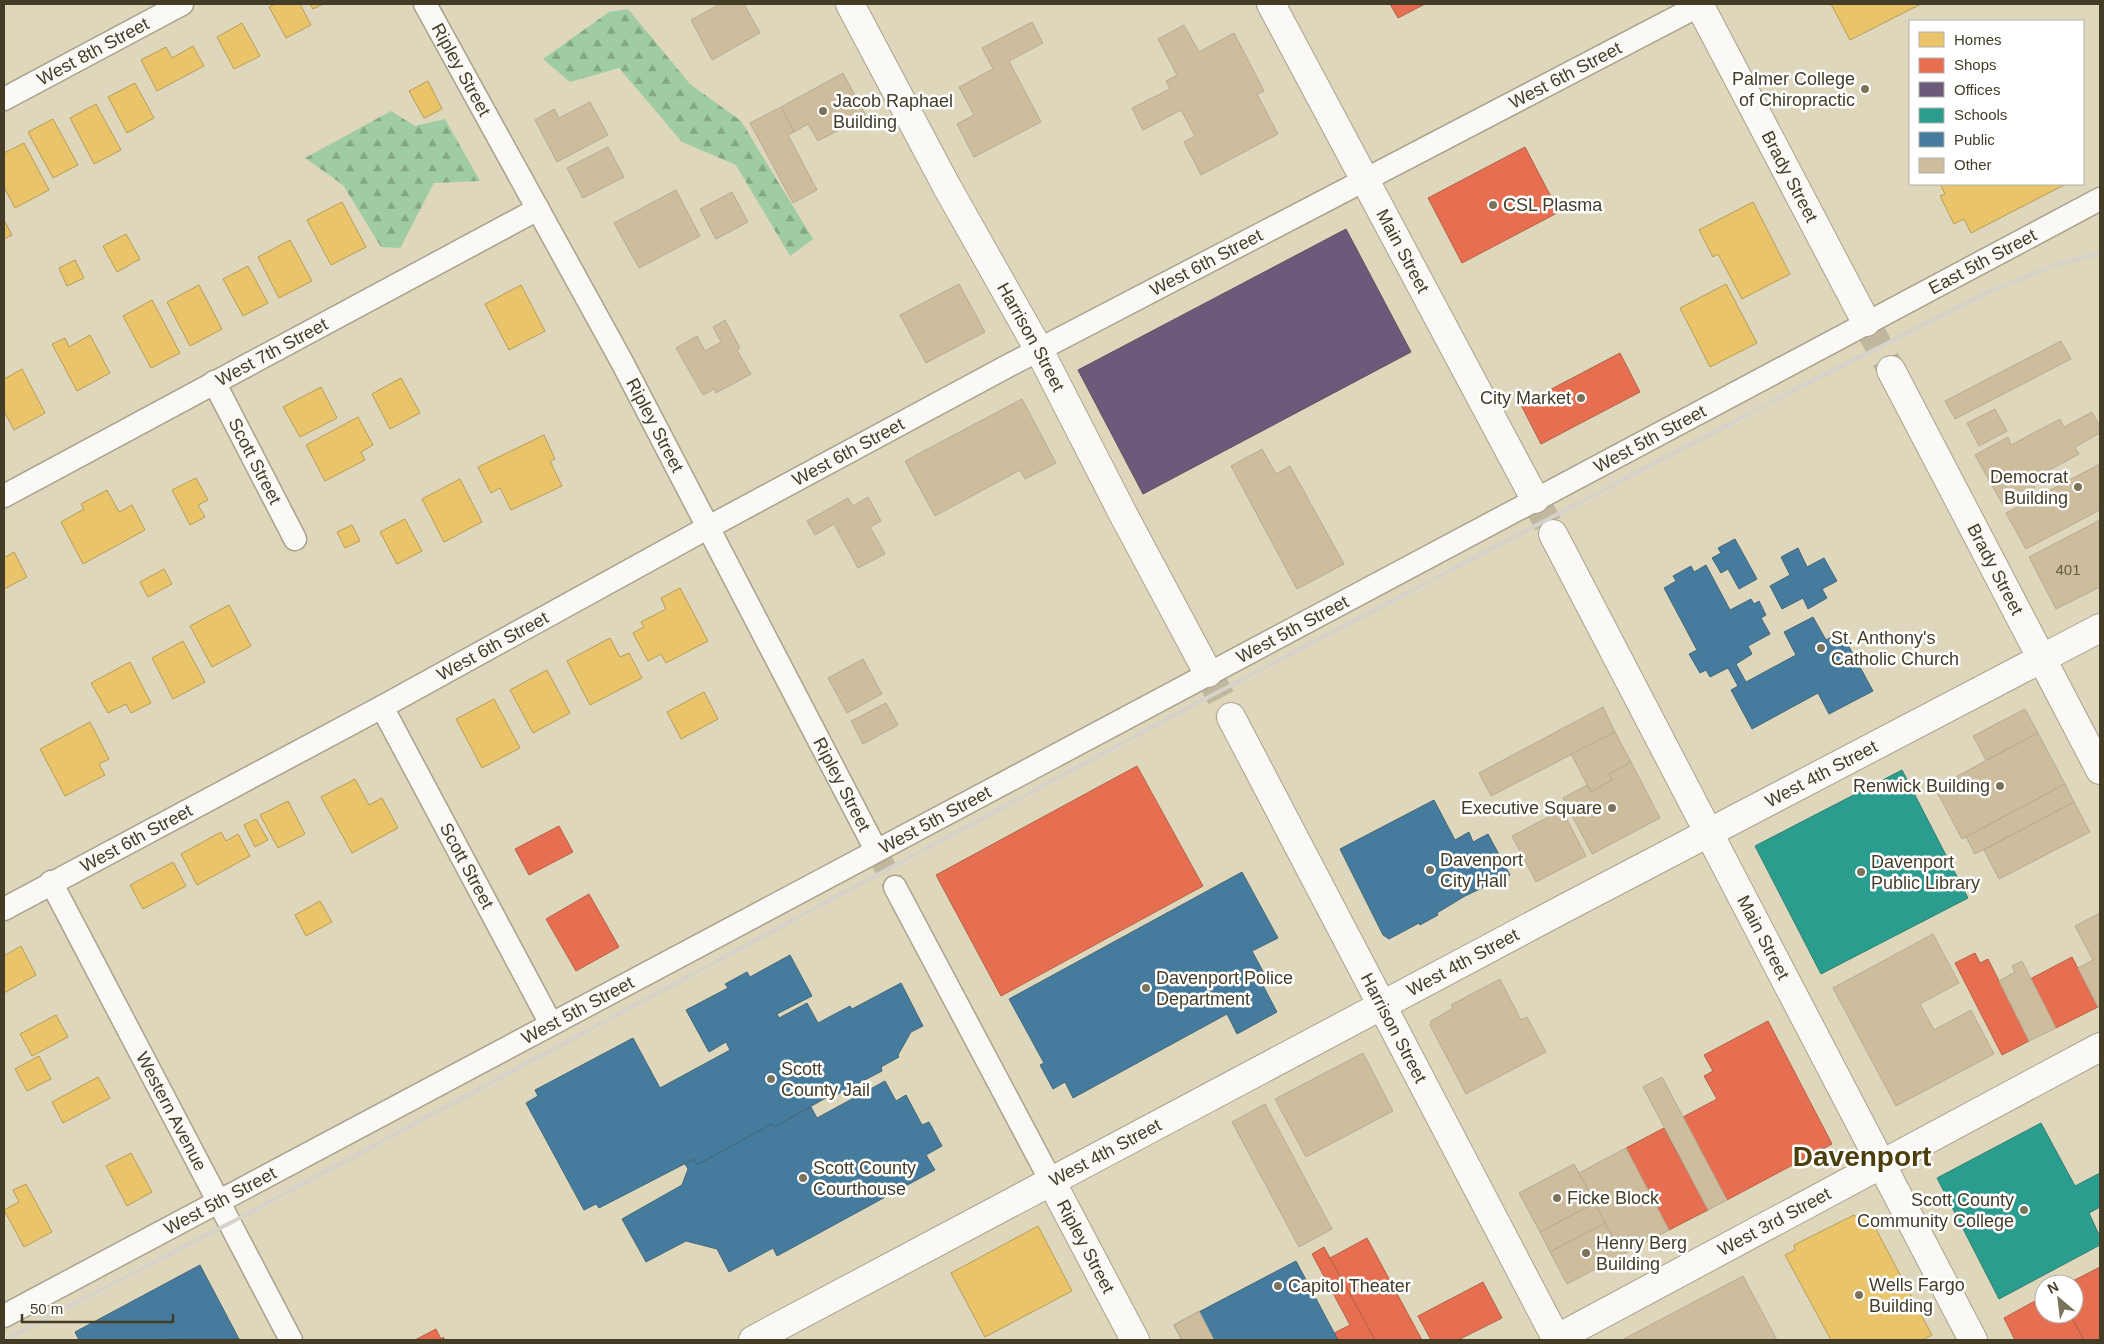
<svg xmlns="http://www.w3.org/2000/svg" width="2104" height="1344" font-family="Arial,sans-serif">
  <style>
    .forest { fill: url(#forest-firs) }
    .homes { fill: #e9c46a; stroke: #b79c56 }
    .shops { fill: #e76f51; stroke: #b66045 }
    .offices { fill: #6d597a; stroke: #605161 }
    .schools { fill: #2a9d8f; stroke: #328070 }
    .public { fill: #457b9d; stroke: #44687a }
    .building { fill: #cebd9c; stroke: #b5ab97 }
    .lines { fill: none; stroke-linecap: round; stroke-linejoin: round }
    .minor-tunnel { stroke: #c0b89e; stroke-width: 22; stroke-dasharray: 22 11; stroke-linecap: butt }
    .tertiary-tunnel { stroke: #c0b89e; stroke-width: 28; stroke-dasharray: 28 14; stroke-linecap: butt }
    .trunk-tunnel { stroke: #c0b89e; stroke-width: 28; stroke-dasharray: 28 14; stroke-linecap: butt }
    .minor-casing { stroke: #a9a28c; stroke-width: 25 }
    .tertiary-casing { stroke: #a9a28c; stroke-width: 30 }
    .secondary-casing { stroke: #a9a28c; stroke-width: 30 }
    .trunk-casing { stroke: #a9a28c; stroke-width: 30 }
    .minor { stroke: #faf9f5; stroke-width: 22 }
    .tertiary { stroke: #faf9f5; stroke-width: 28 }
    .secondary { stroke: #faf9f5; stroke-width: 28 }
    .trunk { stroke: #faf9f5; stroke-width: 28 }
    .rail { stroke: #d5d2c9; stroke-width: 4 }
    .poi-dot { fill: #7a735b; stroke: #fff; stroke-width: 2 }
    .labels { text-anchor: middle; stroke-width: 5; stroke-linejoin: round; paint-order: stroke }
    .number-label { font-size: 15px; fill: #665d45 }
    .street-label { font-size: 18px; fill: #433d28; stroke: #fff }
    .poi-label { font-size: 18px; fill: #433d28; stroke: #fff; text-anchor: start }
    .town-label { font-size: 28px; font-weight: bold; fill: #4c3f0c; stroke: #fff }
  </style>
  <defs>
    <pattern id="forest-firs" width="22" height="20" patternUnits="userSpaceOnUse" patternTransform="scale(1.25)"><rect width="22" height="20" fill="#9fcca1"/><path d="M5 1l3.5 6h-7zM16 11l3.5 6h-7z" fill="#83a783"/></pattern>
  </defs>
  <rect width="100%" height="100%" fill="#dfd7bb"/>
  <g class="forest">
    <polygon points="628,9 690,84 741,121 813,239 790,256 736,165 682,142 619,68 570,82 543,59 609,12"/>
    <polygon points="391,111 415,126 445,119 480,181 434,183 400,248 381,247 343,185 305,158"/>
  </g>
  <g class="homes">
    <polygon points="275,4 300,4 311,25 286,38 269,7"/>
    <polygon points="310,4 323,4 313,9"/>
    <polygon points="1831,4 1921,4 1850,40"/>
    <polygon points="242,23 260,56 234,69 217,37"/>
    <polygon points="193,46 204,66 157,91 141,60 166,47 172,58"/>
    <polygon points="428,81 442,109 424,118 409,91"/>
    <polygon points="135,83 154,118 127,133 108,97"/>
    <polygon points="96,104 121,150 94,164 70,118"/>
    <polygon points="53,119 78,165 53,178 28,132"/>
    <polygon points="24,143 49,190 15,208 4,187 4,153"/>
    <polygon points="1940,184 2066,184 1971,233 1964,219 1954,224 1940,196 1945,194"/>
    <polygon points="342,202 366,247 331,265 307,220"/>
    <polygon points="1753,202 1790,274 1742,299 1718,254 1713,257 1699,230"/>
    <polygon points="4,220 12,235 4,239"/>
    <polygon points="126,234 140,259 117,272 103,246"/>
    <polygon points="290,240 312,281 279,298 258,257"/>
    <polygon points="75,260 84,278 67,286 59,268"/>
    <polygon points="248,266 268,303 243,316 223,279"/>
    <polygon points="1726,284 1757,343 1710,367 1680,308"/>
    <polygon points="199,285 222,329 190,346 167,302"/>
    <polygon points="521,285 545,331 509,350 485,304"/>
    <polygon points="152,300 180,353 151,368 123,316"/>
    <polygon points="90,335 110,373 77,391 52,344 65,338 69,347"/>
    <polygon points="22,369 45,413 14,430 4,411 4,379"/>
    <polygon points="401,378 420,413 390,429 372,394"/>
    <polygon points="321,387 337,418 300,437 283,407"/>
    <polygon points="358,417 373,445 361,452 365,460 325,481 306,445"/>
    <polygon points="544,435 555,459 550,461 562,486 511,510 500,488 491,493 478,467"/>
    <polygon points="196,478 208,500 198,505 205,517 190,525 172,490"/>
    <polygon points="460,479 482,522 444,542 422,499"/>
    <polygon points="107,490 119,512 132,505 145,530 83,564 61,522 84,509 81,504"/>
    <polygon points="405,519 422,551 397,564 380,532"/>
    <polygon points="352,525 360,541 345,548 337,532"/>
    <polygon points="14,552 27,577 4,589 4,558"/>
    <polygon points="164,569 172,584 148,597 140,582"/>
    <polygon points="680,588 708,641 666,663 661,654 648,661 633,633 644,627 641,622 666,609 661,598"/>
    <polygon points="229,605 251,646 212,667 190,626"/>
    <polygon points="610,638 620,657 629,653 642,678 590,705 567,661"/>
    <polygon points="183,641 205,682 173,699 152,658"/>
    <polygon points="130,662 151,703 131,713 126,704 108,713 91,683"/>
    <polygon points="547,670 570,713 533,733 510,690"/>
    <polygon points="704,692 718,719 681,739 667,712"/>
    <polygon points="494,699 520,748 482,768 456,719"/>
    <polygon points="90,722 109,759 99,764 105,775 65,796 40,749"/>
    <polygon points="355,779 369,805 382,798 398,828 352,853 321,797"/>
    <polygon points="288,801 305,834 278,848 260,815"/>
    <polygon points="256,819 268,840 255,847 244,825"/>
    <polygon points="221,832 226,841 238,834 250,856 197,885 181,854"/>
    <polygon points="173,862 186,886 143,909 130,885"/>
    <polygon points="320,901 332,922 306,936 295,915"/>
    <polygon points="21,946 36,975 4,993 4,956"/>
    <polygon points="56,1015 68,1037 32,1056 20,1034"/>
    <polygon points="39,1056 51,1079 27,1091 15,1069"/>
    <polygon points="98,1077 110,1098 63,1123 52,1102"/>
    <polygon points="131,1153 152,1192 127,1206 106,1166"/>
    <polygon points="26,1184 52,1232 24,1247 4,1210 19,1202 13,1190"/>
    <polygon points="1867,1212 1932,1335 1922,1340 1831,1340 1785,1255 1795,1250 1794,1245 1854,1215 1858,1218"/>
    <polygon points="1038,1226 1072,1291 985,1337 951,1273"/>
  </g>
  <g class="shops">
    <polygon points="1390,4 1425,4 1398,18"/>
    <polygon points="1525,147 1559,212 1462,263 1428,198"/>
    <polygon points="1620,353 1640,392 1541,444 1521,405"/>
    <polygon points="1137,766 1203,886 1001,996 936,875"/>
    <polygon points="559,826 573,852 529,875 515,849"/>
    <polygon points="589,894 619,947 576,971 546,919"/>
    <polygon points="1975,953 1980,963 1988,959 2029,1041 2002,1055 1955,963"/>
    <polygon points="2072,957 2098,1007 2056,1028 2030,979"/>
    <polygon points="1768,1021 1832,1144 1727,1200 1683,1117 1717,1099 1704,1076 1713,1071 1704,1055"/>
    <polygon points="1664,1128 1708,1210 1669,1230 1626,1148"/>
    <polygon points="1367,1238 1422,1340 1375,1340 1330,1258"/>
    <polygon points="1324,1247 1330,1258 1375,1340 1338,1340 1334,1333 1350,1325 1312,1254"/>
    <polygon points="2100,1267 2100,1340 2084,1340 2070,1314 2074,1314 2074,1284 2067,1284"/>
    <polygon points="1483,1282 1502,1318 1458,1340 1431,1340 1418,1316"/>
    <polygon points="2044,1296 2044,1314 2070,1314 2084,1340 2015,1340 2004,1318"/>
    <polygon points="436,1329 441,1339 443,1337 445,1340 415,1340"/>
  </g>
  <polygon class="offices" points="1346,229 1411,352 1143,494 1078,370"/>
  <g class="schools">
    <polygon points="1902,770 1968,898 1821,974 1755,846"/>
    <polygon points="2041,1123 2075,1186 2100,1173 2100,1207 2089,1213 2100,1237 2100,1245 1999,1299 1937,1178"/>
  </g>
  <g class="public">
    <polygon points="1735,539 1757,579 1739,589 1728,569 1721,573 1712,558 1721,553 1718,548"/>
    <polygon points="1798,548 1807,567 1824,558 1837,581 1822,589 1827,598 1808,609 1803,598 1782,609 1770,586 1790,575 1781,557"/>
    <polygon points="1706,565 1730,610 1751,599 1754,604 1759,601 1766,615 1761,618 1770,634 1748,646 1752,654 1736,664 1746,682 1796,655 1784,632 1813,617 1826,640 1841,632 1873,691 1829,714 1818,693 1752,729 1731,690 1738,686 1728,668 1710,677 1706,670 1700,673 1689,654 1697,650 1664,588 1676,581 1673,576 1691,566 1694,572"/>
    <polygon points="1434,800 1455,840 1469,832 1473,842 1488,834 1510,875 1465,896 1437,913 1438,915 1420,925 1419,923 1389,939 1383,935 1340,849"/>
    <polygon points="1242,872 1278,938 1252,951 1265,975 1259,978 1277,1012 1237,1034 1227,1014 1073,1098 1065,1082 1053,1089 1040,1065 1044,1063 1009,999"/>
    <polygon points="790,955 812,996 777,1014 779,1018 807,1003 818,1023 850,1006 852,1009 901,983 923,1026 911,1032 898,1055 899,1057 881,1067 882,1071 834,1096 833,1094 774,1127 772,1124 697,1165 694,1159 599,1208 596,1204 584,1210 526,1103 538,1096 535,1090 633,1038 660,1088 730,1050 726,1042 709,1052 686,1010 728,988 725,984 747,972 750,977"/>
    <polygon points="885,1081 896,1101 906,1095 922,1125 929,1122 942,1146 926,1155 935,1170 777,1256 773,1248 729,1272 717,1249 686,1241 646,1262 622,1219 682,1185 688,1169 685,1164 694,1159 697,1165 772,1124 774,1127 811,1107 817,1118"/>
    <polygon points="1296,1261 1338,1340 1182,1340 1174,1325"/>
    <polygon points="200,1265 239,1339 79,1340 75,1332"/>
  </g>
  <g class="building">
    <polygon points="720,4 744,4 760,33 712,60 691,20"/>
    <polygon points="1032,22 1043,43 1009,61 1041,122 974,157 957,124 974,115 959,87 993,69 982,48"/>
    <polygon points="1184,25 1199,52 1234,33 1264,91 1257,94 1278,134 1201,175 1184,142 1195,136 1181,110 1143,130 1132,108 1170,89 1166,81 1177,75 1158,39"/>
    <polygon points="843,73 866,116 818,141 808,124 794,132 781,107"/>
    <polygon points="590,102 608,135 557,162 535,120 554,109 559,118"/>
    <polygon points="781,107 794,132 788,135 817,190 793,203 750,123"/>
    <polygon points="608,147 624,177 583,198 567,168"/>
    <polygon points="676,190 700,236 639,268 614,223"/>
    <polygon points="732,192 748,222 716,239 700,209"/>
    <polygon points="959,284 985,332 926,363 900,315"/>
    <polygon points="725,320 740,348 737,350 751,374 716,393 714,389 703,395 676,348 697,336 705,351 721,342 713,327"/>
    <polygon points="2061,341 2071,359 1955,419 1945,401"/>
    <polygon points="1022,399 1056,463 1025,479 1020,470 935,516 905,461"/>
    <polygon points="1995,409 2007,431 1979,446 1967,423"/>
    <polygon points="2092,412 2100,427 2100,433 2075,447 2079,454 2031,480 2035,488 2003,505 1975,455 2008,437 2011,445 2060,419 2064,427"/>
    <polygon points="1262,449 1276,474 1290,466 1344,564 1297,589 1231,466"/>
    <polygon points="2100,464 2100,510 2026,549 2006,513"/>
    <polygon points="868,497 881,521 870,527 885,554 858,568 834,524 815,535 807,521 848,498 853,506"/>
    <polygon points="2100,520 2100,587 2056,609 2029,557"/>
    <polygon points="863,659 882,694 847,713 828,678"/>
    <polygon points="886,703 898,725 863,744 851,721"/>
    <polygon points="1603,707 1615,732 1491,796 1479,773"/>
    <polygon points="2025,709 2038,733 1986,760 1973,736"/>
    <polygon points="1615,732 1631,762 1609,774 1612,780 1591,792 1571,754"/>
    <polygon points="2038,733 2065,784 1962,839 1935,788"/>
    <polygon points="1631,762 1660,818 1592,854 1563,798 1587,785 1591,792 1612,780 1609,774"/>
    <polygon points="2065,784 2074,802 1975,854 1966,837"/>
    <polygon points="2074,802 2090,832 1999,879 1984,850"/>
    <polygon points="1562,810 1586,856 1536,882 1512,836"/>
    <polygon points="2100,913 2100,1005 2098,1007 2078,968 2093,960 2075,926"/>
    <polygon points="1933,934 1959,983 1920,1004 1934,1030 1971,1010 1994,1054 1896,1106 1833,988"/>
    <polygon points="2022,961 2056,1028 2029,1041 1999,981 2015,972 2012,966"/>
    <polygon points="1500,979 1521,1020 1527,1017 1546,1052 1466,1094 1430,1025 1431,1021 1453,1008 1451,1005"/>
    <polygon points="1363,1053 1393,1111 1306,1157 1275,1099"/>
    <polygon points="1662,1077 1727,1200 1708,1210 1643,1087"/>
    <polygon points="1265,1104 1332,1229 1299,1247 1232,1122"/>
    <polygon points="1626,1148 1669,1230 1622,1255 1579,1173"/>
    <polygon points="1574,1164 1595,1203 1540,1232 1519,1193"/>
    <polygon points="1595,1203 1605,1223 1550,1252 1540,1232"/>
    <polygon points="1605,1223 1622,1255 1567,1284 1550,1252"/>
    <polygon points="1743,1276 1777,1340 1622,1340"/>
    <polygon points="1199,1311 1214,1340 1182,1340 1174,1325"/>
  </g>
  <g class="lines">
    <polyline class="minor-tunnel" points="876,850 895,887"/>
    <polyline class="tertiary-tunnel" points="1535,499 1553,534"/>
    <g class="trunk-tunnel">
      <polyline points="1866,322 1891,370"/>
      <polyline points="1208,673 1231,717"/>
    </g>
    <defs>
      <g id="minor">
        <path id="s1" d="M425 4 622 362 876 850"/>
        <path id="s2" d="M4 99 182 4"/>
        <path id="s3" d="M214 382 295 539"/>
        <path id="s4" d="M4 496 538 209"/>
        <path id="s5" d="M382 707 551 1024"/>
        <path id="s6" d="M51 882 291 1340"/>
        <polyline points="895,887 1051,1181"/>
        <path id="s7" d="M4 909 382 707 707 528 1004 368 1702 4"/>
        <path id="s8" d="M4 1316 2100 199"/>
      </g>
      <g id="tertiary">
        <path id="s9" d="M1271 4 1535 499"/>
        <path id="s10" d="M1553 534 1973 1340"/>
        <path id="s11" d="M1051 1181 1135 1340"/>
        <path id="s12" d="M1554 1340 2100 1047"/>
      </g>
      <g id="secondary">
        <path id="s13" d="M753 1340 1563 909 2100 628"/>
      </g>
      <g id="trunk">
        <path id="s14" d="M850 4 947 187 1039 350 1122 512 1208 673"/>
        <path id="s15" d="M1699 4 1866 322"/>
        <path id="s16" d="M1891 370 2100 770"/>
        <path id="s17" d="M1231 717 1557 1340"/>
      </g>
    </defs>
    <use href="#minor" class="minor-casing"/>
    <use href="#tertiary" class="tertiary-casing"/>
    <use href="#secondary" class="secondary-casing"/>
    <use href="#trunk" class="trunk-casing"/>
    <use href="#minor" class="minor"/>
    <use href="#tertiary" class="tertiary"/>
    <use href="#secondary" class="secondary"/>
    <use href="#trunk" class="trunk"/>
    <polyline class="rail" points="4,1340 230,1223 1180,712 1781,397 1986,293 2058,264 2100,253"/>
  </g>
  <g class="poi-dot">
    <circle cx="1865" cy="89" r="5"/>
    <circle cx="823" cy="111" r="5"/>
    <circle cx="1493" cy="205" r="5"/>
    <circle cx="1581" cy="398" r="5"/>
    <circle cx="2078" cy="487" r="5"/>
    <circle cx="1821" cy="648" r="5"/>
    <circle cx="2000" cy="786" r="5"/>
    <circle cx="1612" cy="808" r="5"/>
    <circle cx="1430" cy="870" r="5"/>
    <circle cx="1861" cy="872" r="5"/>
    <circle cx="1146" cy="988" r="5"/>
    <circle cx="771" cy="1079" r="5"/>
    <circle cx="803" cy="1178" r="5"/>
    <circle cx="1557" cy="1198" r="5"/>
    <circle cx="2024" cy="1210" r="5"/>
    <circle cx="1586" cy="1253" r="5"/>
    <circle cx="1278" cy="1286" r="5"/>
    <circle cx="1859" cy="1295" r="5"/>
  </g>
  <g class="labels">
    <g class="number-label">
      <text x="2068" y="575">401</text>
    </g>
    <g class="street-label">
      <text dy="6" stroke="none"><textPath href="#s2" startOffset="101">West 8th Street</textPath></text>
      <text dy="6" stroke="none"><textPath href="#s1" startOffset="75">Ripley Street</textPath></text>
      <text dy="6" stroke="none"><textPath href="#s7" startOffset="1770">West 6th Street</textPath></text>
      <text dy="6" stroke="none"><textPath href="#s15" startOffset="195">Brady Street</textPath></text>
      <text dy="6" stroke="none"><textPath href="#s9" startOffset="280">Main Street</textPath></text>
      <text dy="6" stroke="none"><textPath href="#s8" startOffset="2242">East 5th Street</textPath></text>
      <text dy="6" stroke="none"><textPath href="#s7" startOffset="1365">West 6th Street</textPath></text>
      <text dy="6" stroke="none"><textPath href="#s14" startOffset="379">Harrison Street</textPath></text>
      <text dy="6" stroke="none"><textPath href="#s4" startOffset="304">West 7th Street</textPath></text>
      <text dy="6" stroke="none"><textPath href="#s1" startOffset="480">Ripley Street</textPath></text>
      <text dy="6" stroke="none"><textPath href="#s8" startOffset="1865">West 5th Street</textPath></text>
      <text dy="6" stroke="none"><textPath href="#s7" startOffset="960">West 6th Street</textPath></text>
      <text dy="6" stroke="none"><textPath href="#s3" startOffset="89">Scott Street</textPath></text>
      <text dy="6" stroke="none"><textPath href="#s16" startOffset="225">Brady Street</textPath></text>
      <text dy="6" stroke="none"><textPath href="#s8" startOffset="1460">West 5th Street</textPath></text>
      <text dy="6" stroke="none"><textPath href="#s7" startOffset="555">West 6th Street</textPath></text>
      <text dy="6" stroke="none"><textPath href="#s13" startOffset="1209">West 4th Street</textPath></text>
      <text dy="6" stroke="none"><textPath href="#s1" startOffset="885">Ripley Street</textPath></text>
      <text dy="6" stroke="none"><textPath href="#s8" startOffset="1055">West 5th Street</textPath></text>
      <text dy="6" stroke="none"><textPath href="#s7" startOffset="150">West 6th Street</textPath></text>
      <text dy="6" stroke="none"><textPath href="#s5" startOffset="180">Scott Street</textPath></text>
      <text dy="6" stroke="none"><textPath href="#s10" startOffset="455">Main Street</textPath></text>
      <text dy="6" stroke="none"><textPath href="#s13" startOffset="804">West 4th Street</textPath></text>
      <text dy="6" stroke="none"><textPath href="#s8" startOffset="650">West 5th Street</textPath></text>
      <text dy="6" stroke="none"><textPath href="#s17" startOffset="351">Harrison Street</textPath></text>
      <text dy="6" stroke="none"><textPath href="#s6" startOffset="259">Western Avenue</textPath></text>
      <text dy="6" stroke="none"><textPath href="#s13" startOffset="399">West 4th Street</textPath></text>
      <text dy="6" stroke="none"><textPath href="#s8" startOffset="245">West 5th Street</textPath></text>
      <text dy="6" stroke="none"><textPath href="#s12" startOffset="250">West 3rd Street</textPath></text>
      <text dy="6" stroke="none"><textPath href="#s11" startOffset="74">Ripley Street</textPath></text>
    </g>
    <g class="poi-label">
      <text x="1855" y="85" text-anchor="end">Palmer College<tspan x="1855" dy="21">of Chiropractic</tspan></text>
      <text x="833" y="107">Jacob Raphael<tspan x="833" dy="21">Building</tspan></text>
      <text x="1503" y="211">CSL Plasma</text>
      <text x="1571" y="404" text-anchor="end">City Market</text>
      <text x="2068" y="483" text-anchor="end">Democrat<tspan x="2068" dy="21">Building</tspan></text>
      <text x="1831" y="644">St. Anthony's<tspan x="1831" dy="21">Catholic Church</tspan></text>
      <text x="1990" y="792" text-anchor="end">Renwick Building</text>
      <text x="1602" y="814" text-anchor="end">Executive Square</text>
      <text x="1440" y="866">Davenport<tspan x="1440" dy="21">City Hall</tspan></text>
      <text x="1871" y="868">Davenport<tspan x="1871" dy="21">Public Library</tspan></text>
      <text x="1156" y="984">Davenport Police<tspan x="1156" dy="21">Department</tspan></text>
      <text x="781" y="1075">Scott<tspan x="781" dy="21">County Jail</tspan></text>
      <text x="813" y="1174">Scott County<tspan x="813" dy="21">Courthouse</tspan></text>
      <text x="1567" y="1204">Ficke Block</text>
      <text x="2014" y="1206" text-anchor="end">Scott County<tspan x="2014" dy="21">Community College</tspan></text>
      <text x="1596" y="1249">Henry Berg<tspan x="1596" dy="21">Building</tspan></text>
      <text x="1869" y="1291">Wells Fargo<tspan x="1869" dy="21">Building</tspan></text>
      <text x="1288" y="1292">Capitol Theater</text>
    </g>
    <g class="town-label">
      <text x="1862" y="1166">Davenport</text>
    </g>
  </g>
  <rect width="2104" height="1344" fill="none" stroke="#433d28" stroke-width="10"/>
  <rect x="1909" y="20" width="175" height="165" fill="#ffffff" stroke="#b4b1a9"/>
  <rect x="1919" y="32" width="25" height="15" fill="#e9c46a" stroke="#b4b1a9"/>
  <text x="1954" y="45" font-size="15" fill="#433d28">Homes</text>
  <rect x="1919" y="58" width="25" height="15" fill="#e76f51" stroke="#b4b1a9"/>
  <text x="1954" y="70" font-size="15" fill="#433d28">Shops</text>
  <rect x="1919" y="82" width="25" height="15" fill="#6d597a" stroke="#b4b1a9"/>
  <text x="1954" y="95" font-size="15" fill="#433d28">Offices</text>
  <rect x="1919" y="108" width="25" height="15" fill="#2a9d8f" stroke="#b4b1a9"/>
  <text x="1954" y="120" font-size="15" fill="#433d28">Schools</text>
  <rect x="1919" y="132" width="25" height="15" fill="#457b9d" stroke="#b4b1a9"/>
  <text x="1954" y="145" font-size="15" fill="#433d28">Public</text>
  <rect x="1919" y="158" width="25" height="15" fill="#cebd9c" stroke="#b4b1a9"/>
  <text x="1954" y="170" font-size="15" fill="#433d28">Other</text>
  <g transform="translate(2059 1299) rotate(332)"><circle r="24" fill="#ffffff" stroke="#b4b1a9"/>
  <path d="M0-4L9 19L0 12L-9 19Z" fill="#7a735b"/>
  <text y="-8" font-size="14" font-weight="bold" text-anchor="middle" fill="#433d28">N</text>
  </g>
  <path d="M22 1314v8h151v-8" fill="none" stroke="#433d28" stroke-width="2.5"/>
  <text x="30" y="1314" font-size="15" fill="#433d28" stroke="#ffffff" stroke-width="4" paint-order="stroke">50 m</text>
</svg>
